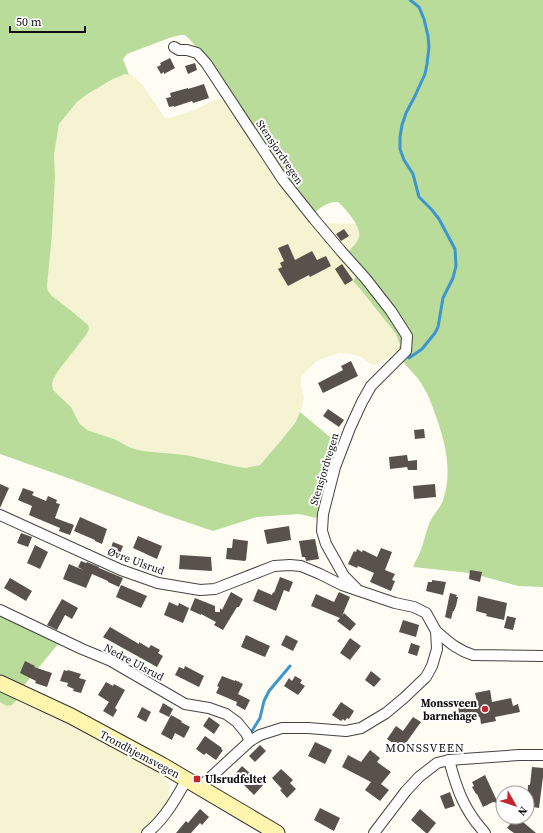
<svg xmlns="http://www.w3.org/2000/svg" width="543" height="833" font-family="'Source Serif 4',serif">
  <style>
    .farmland { fill: #f6f3d2 }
    .forest { fill: #b9dc9a }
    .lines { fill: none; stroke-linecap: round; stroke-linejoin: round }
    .stream { stroke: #3d96d0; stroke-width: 3 }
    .building { fill: #59514c }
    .street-casing { stroke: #434343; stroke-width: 12 }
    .secondary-casing { stroke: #323232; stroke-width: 17 }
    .street { stroke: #fff; stroke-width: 10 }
    .secondary { stroke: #fff5ae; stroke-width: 15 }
    .poi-dot { fill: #c4252e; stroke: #fff; stroke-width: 1.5 }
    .labels { text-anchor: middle; stroke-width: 4; stroke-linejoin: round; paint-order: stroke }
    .street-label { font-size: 11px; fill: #101010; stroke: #fff }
    .poi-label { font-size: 11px; font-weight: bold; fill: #101010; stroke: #fff; text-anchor: end }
    .neighbourhood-label { font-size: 12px; letter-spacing: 1px; fill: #101010; stroke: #fff }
  </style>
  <rect width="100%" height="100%" fill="#fffdf3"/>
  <g class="farmland">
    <polygon points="125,74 129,75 131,74 143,85 164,117 170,118 194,110 218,99 224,99 313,223 367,224 356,284 396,334 400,345 399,350 396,352 376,365 370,364 362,357 350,354 339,353 318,360 305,372 301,378 301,385 304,397 302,407 300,412 297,419 278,444 260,465 245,468 234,466 186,455 143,451 131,448 114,439 87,430 79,423 71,407 53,390 52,384 53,380 58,371 69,309 52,296 48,291 47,286 55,177 54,154 59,124 77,102 86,95 111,80"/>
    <polygon points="19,697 159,769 170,787 167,802 147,833 0,833 0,702 7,706"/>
  </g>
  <g class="forest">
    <path d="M0 0H543V587L518 586 470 573 413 567C415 561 419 556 421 550 424 541 426 532 429 524 432 515 441 508 443 500 453 472 445 440 435 414 432 405 429 396 424 388 417 374 403 365 396 352L398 350 400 345 396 334 361 290 353 281 359 272 351 256 349 251C352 247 358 242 359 237 362 227 345 208 338 202 327 201 319 209 311 215L213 74 193 43 185 35H180L169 38 127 54 123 59 129 75 125 74 111 80 86 95 77 102 59 124 54 154 55 177 52 233 47 286 48 291 52 296 69 309 88 325 89 329 86 335 58 371 53 380 52 384 53 390 71 407 79 423 87 430 114 439 131 448 143 451 186 455 234 466 245 468 260 465 278 444 295 423 297 419 300 412 330 437 335 442 339 451 321 519 299 514 257 517 213 531 163 514 79 482 0 454Z"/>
    <polygon points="0,616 58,644 21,689 19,697 12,705 7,706 0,702"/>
  </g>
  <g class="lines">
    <g class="stream">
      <polyline points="409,358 422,349 435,333 438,327 443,298 453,278 456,266 455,249 439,219 432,210 419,197 413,174 404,160 400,149 400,137 402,125 406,113 414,98 425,74 427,64 429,47 428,36 424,19 419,7 410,0"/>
      <polyline points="252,731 260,718 264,701 269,691 290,666"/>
    </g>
  </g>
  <g class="building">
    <polygon points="170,58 175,68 164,74 164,72 161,74 157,67 161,65 160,63"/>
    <polygon points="195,63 197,70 188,74 185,66"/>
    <polygon points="204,84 209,98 193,103 192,101 174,107 174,106 169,107 166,98 171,97 170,93 188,88 188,89"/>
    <polygon points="344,229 349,236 341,241 336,234"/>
    <polygon points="288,244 295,260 312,251 317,260 326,256 331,266 310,277 309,275 288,286 278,269 282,267 280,263 284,261 278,248"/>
    <polygon points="342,264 353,280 345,285 335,269"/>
    <polygon points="351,361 358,376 323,393 318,383 343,370 341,366"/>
    <polygon points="328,409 344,420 339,427 323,416"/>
    <polygon points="424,429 425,438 415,439 414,430"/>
    <polygon points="407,455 408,461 417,460 417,470 408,470 407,467 390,469 389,457"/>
    <polygon points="0,484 9,488 0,508"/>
    <polygon points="435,484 436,497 414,499 413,486"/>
    <polygon points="23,488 34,492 32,495 46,501 48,496 57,500 56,503 60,504 55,518 74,525 70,535 59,531 60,528 29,515 32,506 18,500"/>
    <polygon points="80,517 107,529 102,544 95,541 95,540 74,531"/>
    <polygon points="289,526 291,540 267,544 264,530"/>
    <polygon points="21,533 32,537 28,547 17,543"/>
    <polygon points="138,536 162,546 157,559 133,548"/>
    <polygon points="233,539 248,541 246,560 245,561 226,559 227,548 232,548"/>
    <polygon points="315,539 319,559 306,561 305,557 302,557 299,541"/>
    <polygon points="113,542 123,546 119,556 109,553"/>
    <polygon points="35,545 48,552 40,569 27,563"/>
    <polygon points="381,548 392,552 385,570 395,574 392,580 395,581 391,591 370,582 374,573 358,566 357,568 348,564 354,551 356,552 357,549 362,552 363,550 377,557"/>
    <polygon points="180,555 211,557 212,571 179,569"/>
    <polygon points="81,561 86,563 87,562 99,567 99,568 123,578 119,587 108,582 108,581 92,574 86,588 63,579 69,564 83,570 78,567"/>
    <polygon points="470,570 482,572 480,582 469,579"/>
    <polygon points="280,577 293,582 289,592 284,590 276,611 253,601 258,589 272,595 273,592 274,593"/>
    <polygon points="10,578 32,591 26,601 4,588"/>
    <polygon points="432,580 446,582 443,595 426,591 428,582 432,582"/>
    <polygon points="121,585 147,596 141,608 116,597"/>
    <polygon points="231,592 243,599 239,607 237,607 223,630 214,625 216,622 201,614 201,615 190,610 195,598 215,606 215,612 220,612 220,608 222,610"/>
    <polygon points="339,592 350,597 342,616 344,613 356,624 350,631 337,621 340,618 311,606 316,594 334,602"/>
    <polygon points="450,593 457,595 456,597 458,597 456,606 454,611 453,611 451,619 445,617"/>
    <polygon points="478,596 507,603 504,620 486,616 487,614 476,611"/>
    <polygon points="62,599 78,608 72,619 65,615 57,630 47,625"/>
    <polygon points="169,602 178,606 179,603 189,608 183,623 164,615"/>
    <polygon points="507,616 516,618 513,630 504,628"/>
    <polygon points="403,620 419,625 416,637 399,632"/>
    <polygon points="110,627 139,644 139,642 149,648 151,645 160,650 158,653 163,656 157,667 103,637"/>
    <polygon points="246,635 270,646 265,657 241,647"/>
    <polygon points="286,635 298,641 293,651 281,645"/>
    <polygon points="350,638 361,646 350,660 340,653"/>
    <polygon points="411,643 420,646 417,656 408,653"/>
    <polygon points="25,661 35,666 34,667 52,673 47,687 35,683 36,681 20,673"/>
    <polygon points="185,666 204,676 199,687 175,675 179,667 184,669"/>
    <polygon points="64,670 67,671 68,670 81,674 79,678 86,680 81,693 73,691 74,689 67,686 68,683 60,681"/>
    <polygon points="371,671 381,679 374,687 365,680"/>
    <polygon points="222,676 235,681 235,680 243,684 238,694 250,700 245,710 236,705 237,702 216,693 219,687 217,686"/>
    <polygon points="295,676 302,680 300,683 305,686 298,695 284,686 289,678 292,681"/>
    <polygon points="106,682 113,686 114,684 125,690 115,708 117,710 113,717 103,711 109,702 98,695"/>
    <polygon points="490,690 492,702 511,698 513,706 518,704 520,712 495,717 496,721 481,724 480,717 455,722 454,714 459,713 458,706 477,702 475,693"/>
    <polygon points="341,702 354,711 349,719 347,718 345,721 343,719 341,721 332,715"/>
    <polygon points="163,703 173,709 169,717 159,712"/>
    <polygon points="142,707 151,712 146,722 137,717"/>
    <polygon points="171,715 182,721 181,722 190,727 184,738 175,733 172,740 161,734"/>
    <polygon points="209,717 220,725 214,734 203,726"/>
    <polygon points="413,717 421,722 403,747 396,742 394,744 387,739 396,726 403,731"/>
    <polygon points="205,736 222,748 221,749 223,750 216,760 206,753 204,755 196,749"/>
    <polygon points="315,742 332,750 325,764 308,756"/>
    <polygon points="260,745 266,751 255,762 249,756"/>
    <polygon points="370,750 380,758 377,762 391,772 381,784 389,790 380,801 365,790 371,782 342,767 348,755 361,762"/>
    <polygon points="242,766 263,785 254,795 234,775"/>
    <polygon points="532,767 543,768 543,777 539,808 527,806 528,785 530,785"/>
    <polygon points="281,769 293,780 290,783 296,789 287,798 280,790 282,789 272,778"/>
    <polygon points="485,775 498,803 493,802 483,807 477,794 476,794 472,787 474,786 472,782"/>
    <polygon points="450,792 455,806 445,809 440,796"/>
    <polygon points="320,808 340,818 334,831 314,820"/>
    <polygon points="200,809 209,817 202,825 200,823 191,833 176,833 186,821 188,823"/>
    <polygon points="420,809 436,823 428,833 426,833 411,820"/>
    <polygon points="516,817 517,817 536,833 514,833 507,828"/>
  </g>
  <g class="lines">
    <defs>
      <g id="street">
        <polyline points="174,47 179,50 187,50 197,53 206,63 283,180 314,219 341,251 366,279 391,311 407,336 406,351 371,386 362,402 350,428 335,467 323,514 322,531 326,544 344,576 356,588"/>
        <polyline points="0,515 121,570 158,583 200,590 215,589 274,566 290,565 301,566 320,574 342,585 395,603 414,607 426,613 436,631 437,649 432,666 426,677 404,698 386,713 361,728 346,731 308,728 282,728 260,735 250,741 200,787"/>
        <polyline points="0,610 82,649 111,661 185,704 209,708 226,714 237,722 246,733 250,741"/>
        <path d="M436 631C449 642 457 650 473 655L543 656"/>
        <path d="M449 760C457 790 464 810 485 833"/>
        <path d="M147 833C165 819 176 798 187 779"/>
        <polyline points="374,833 406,791 419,777 437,763 449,760 519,755 543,755"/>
      </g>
      <polyline id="secondary" points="0,683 71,716 162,765 277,833"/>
    </defs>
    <use href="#street" class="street-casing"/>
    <use href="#secondary" class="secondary-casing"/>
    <use href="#street" class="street"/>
    <use href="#secondary" class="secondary"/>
  </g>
  <g class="poi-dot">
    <circle cx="485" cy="709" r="4"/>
    <rect x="193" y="775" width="8" height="8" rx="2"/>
  </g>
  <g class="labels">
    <g class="street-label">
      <text transform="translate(280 152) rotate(56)" y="4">Stensjordvegen</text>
      <text transform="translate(324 469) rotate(-73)" y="4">Stensjordvegen</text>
      <text transform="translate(136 561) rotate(20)" y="4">Øvre Ulsrud</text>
      <text transform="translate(134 662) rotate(28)" y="4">Nedre Ulsrud</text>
      <text transform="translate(140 754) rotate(28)" y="4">Trondhjemsvegen</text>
    </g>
    <g class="poi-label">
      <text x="477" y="707">Monssveen<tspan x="477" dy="13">barnehage</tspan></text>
      <text x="205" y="783" text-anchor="start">Ulsrudfeltet</text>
    </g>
    <g class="neighbourhood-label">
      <text x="425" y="752">MONSSVEEN</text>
    </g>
  </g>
  <g transform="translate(515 805) rotate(129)"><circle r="19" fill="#ffffff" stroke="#9f9f9f"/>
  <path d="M0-3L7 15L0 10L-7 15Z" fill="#c4252e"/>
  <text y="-6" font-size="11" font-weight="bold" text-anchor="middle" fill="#101010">N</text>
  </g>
  <path d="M10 26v6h75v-6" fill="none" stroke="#101010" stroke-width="2"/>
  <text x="16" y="26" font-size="12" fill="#101010" stroke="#ffffff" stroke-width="3" paint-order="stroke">50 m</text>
</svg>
